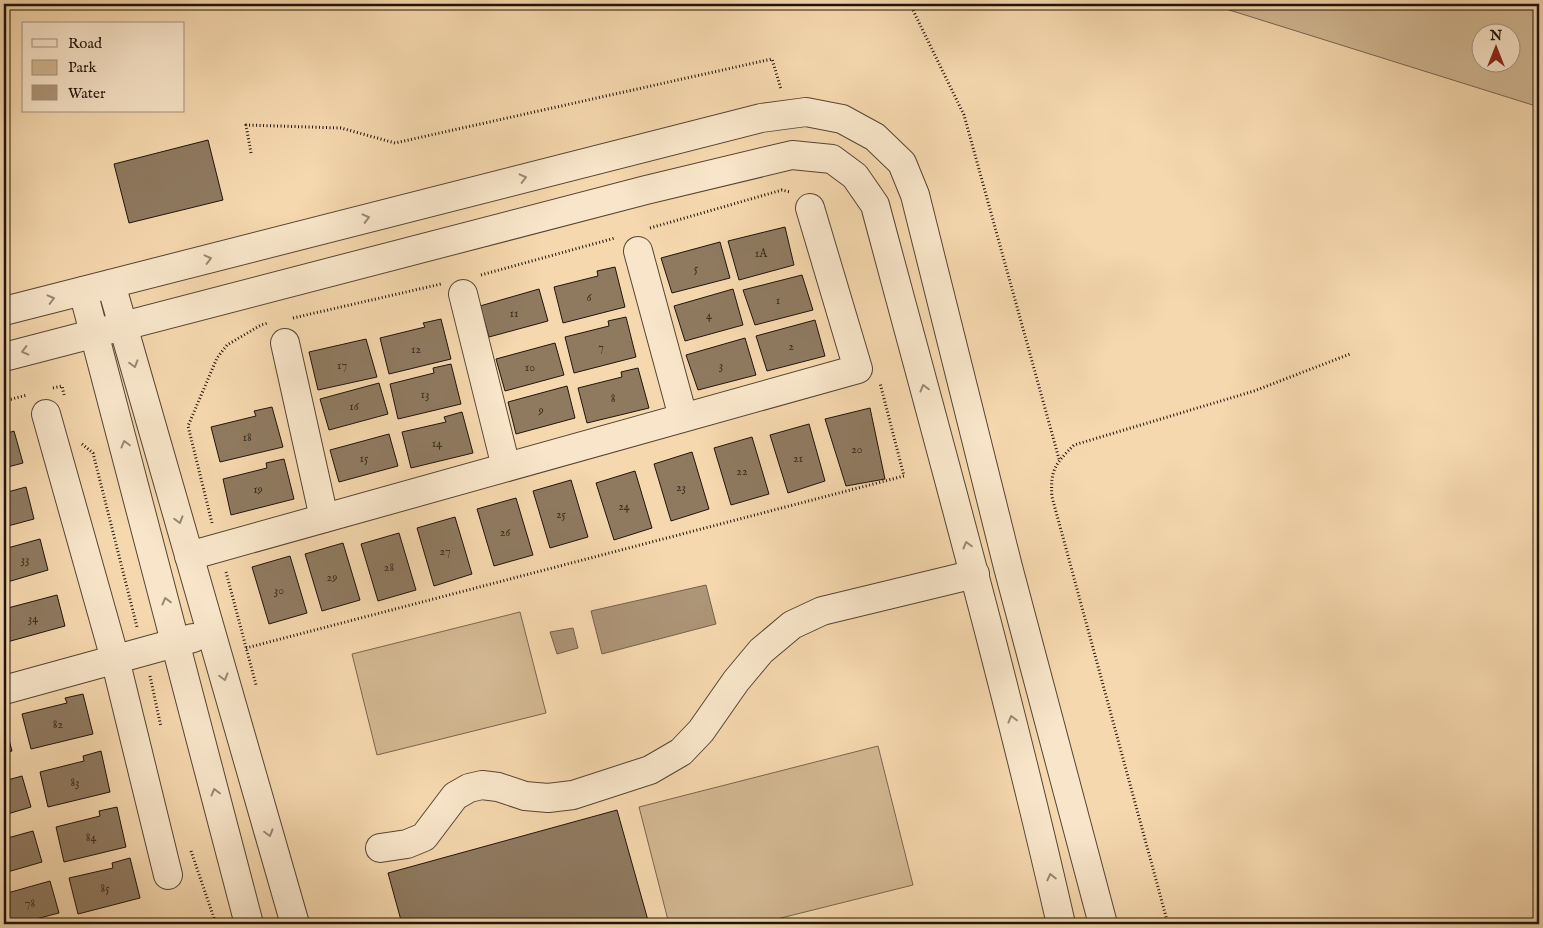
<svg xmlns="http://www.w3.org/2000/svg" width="1543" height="928" font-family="'IM FELL English',serif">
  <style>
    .green { fill: #d1b792; stroke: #78664f; fill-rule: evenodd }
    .water { fill: #ad9577; stroke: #74614c }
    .building { fill: #8f7a60; stroke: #1f140c }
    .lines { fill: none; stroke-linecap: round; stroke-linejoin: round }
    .minor-casing { stroke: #554534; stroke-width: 30 }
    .path { stroke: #1f140c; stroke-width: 3; stroke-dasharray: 1 2.5; stroke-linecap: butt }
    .minor { stroke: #f9e6ca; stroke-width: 28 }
    .oneway { stroke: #978874 }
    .labels { text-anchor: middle; stroke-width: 4; stroke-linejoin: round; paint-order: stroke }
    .number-label { font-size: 12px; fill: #3b2e21 }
  </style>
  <rect width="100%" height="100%" fill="#f6d8ae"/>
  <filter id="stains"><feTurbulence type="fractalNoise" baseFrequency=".004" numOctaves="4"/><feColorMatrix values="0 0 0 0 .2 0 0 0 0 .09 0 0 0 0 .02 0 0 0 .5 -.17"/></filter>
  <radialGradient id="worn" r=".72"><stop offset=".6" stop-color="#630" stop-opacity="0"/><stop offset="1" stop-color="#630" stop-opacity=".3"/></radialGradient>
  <g class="green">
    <path d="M1210 4H1539V107ZM1480 32H1510V62H1480Z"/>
    <polygon points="520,612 546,713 377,755 352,654"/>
    <polygon points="878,746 913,885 757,924 669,924 639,807"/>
  </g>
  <g class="water">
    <polygon points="706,585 716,624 602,654 591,611"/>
    <polygon points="573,628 578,648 557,654 550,632"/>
  </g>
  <g class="building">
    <polygon points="208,140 223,200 129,223 114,164"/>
    <polygon points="785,227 794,265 739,280 728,241"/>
    <polygon points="720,242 730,278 672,293 661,258"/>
    <polygon points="615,267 625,307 563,323 554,287 598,276 597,271"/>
    <polygon points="802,275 813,310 755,325 743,290"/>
    <polygon points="539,289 548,321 489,337 480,306"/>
    <polygon points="733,289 743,325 685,341 674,306"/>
    <polygon points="626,317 636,357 574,373 565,337 609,326 608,321"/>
    <polygon points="441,319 451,359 389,374 380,338 425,327 423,323"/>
    <polygon points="815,320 825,356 767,371 756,336"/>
    <polygon points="745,338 756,375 698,390 686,355"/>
    <polygon points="366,339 377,377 318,390 309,352"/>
    <polygon points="555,343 564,375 505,391 496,359"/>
    <polygon points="451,364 461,404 398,419 390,384 434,373 433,368"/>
    <polygon points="638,368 649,408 587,423 578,388 622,377 621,372"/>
    <polygon points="379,383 388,414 329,430 320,399"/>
    <polygon points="567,386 575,418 516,434 508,402"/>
    <polygon points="272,407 283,447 220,462 211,427 256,416 254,411"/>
    <polygon points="870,408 885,479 846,486 825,419"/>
    <polygon points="462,412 473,453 411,468 402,432 446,422 444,417"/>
    <polygon points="809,424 825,481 788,493 770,435"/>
    <polygon points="14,431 23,463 4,468 4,434"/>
    <polygon points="389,434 398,466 339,482 330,450"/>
    <polygon points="752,437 769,494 731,505 714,448"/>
    <polygon points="692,452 709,509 671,521 654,464"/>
    <polygon points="284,459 294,499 231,515 223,479 267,468 266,463"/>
    <polygon points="635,471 652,528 614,540 596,483"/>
    <polygon points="571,480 588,537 550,548 533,491"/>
    <polygon points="26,487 34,519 4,527 4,493"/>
    <polygon points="516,498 533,555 494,566 477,509"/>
    <polygon points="455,517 472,574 434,586 417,528"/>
    <polygon points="399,533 416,590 378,601 361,544"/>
    <polygon points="40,539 48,570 4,583 4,549"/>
    <polygon points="343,543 360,600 322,611 305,554"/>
    <polygon points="290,556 307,613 269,624 252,567"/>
    <polygon points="57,595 65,626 7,642 4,632 4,609"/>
    <polygon points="83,694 93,734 31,749 22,714 67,703 65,698"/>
    <polygon points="4,721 12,751 4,753"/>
    <polygon points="101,751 110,792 48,807 40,772 84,761 83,756"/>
    <polygon points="22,776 31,807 4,815 4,781"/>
    <polygon points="117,807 126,847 64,862 56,827 100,816 99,811"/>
    <polygon points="617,810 649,924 402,924 388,873"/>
    <polygon points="33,831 42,862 4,873 4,839"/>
    <polygon points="130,858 140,898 78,914 69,878 113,868 112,863"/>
    <polygon points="50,881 59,913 16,924 4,924 4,894"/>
  </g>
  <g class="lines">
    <defs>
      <g id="minor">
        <polyline points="638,251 683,417"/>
        <polyline points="111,284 295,924"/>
        <polyline points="83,291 249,924"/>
        <polyline points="463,294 506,467"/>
        <polyline points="4,311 761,118 806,112 842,119 875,137 902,163 915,195 1008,567 1103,924"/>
        <polyline points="285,343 324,518"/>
        <path d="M4 357 646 190 792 155 832 159 855 176 875 205C939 444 1006 683 1061 924"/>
        <polyline points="46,414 115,659 168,875"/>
        <polyline points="189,556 858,369 810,208"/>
        <polyline points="4,690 193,638"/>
        <polyline points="380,848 407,844 424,837 455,796 469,788 482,785 498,787 525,796 548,798 573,795 650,770 681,752 701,731 736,681 761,651 792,625 822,611 975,574"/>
      </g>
    </defs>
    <use href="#minor" class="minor-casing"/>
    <g class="path">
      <polyline points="910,4 964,115 1059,459"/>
      <polyline points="251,153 246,125 341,128 395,143 772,59 781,89"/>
      <polyline points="650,228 782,190 790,192"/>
      <polyline points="481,275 615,238"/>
      <polyline points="293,318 441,284"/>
      <polyline points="53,388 62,386 64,395"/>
      <polyline points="4,401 27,395"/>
      <polyline points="82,444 93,453 137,627"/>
      <polyline points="212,523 188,426 217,358 227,345 261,325 268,323"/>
      <polyline points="226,572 256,685"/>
      <polyline points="246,648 904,476 880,383"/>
      <polyline points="150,676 161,727"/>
      <polyline points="191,851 216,924"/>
      <path d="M1168 924 1052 497C1050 470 1055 464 1074 445L1254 391 1350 354"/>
    </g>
    <use href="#minor" class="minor"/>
  </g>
  <defs><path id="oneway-chevron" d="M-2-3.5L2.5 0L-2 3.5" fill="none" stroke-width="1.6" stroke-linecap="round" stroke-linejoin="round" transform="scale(1.25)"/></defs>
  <g class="oneway">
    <use href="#oneway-chevron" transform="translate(523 178) rotate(-14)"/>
    <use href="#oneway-chevron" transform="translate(366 218) rotate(-14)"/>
    <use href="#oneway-chevron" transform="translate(208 259) rotate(-14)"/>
    <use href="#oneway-chevron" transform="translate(51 299) rotate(-14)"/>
    <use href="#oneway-chevron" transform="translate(25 351) rotate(166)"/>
    <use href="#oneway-chevron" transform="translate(134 364) rotate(74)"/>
    <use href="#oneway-chevron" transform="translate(924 388) rotate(-105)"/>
    <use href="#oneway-chevron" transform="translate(125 444) rotate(-105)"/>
    <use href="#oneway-chevron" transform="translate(179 520) rotate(74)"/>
    <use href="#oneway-chevron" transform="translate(967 545) rotate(-105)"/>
    <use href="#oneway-chevron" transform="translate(166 601) rotate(-105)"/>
    <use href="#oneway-chevron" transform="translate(224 677) rotate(74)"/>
    <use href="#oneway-chevron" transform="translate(1012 719) rotate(-105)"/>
    <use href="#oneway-chevron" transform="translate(215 792) rotate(-105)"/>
    <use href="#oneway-chevron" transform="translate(269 833) rotate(74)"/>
    <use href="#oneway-chevron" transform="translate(1051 877) rotate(-103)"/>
  </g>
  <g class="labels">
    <g class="number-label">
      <text x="761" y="257">1A</text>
      <text x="696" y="272">5</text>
      <text x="589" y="301">6</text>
      <text x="778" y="304">1</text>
      <text x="514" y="317">11</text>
      <text x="709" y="319">4</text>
      <text x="791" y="350">2</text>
      <text x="601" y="351">7</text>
      <text x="416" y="353">12</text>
      <text x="342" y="369">17</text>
      <text x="721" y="369">3</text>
      <text x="530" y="371">10</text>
      <text x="425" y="398">13</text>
      <text x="613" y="402">8</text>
      <text x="354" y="410">16</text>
      <text x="541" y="414">9</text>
      <text x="247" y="441">18</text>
      <text x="437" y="447">14</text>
      <text x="857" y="453">20</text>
      <text x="364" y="462">15</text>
      <text x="798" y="462">21</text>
      <text x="742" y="475">22</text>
      <text x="681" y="491">23</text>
      <text x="258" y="493">19</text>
      <text x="624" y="510">24</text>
      <text x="561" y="518">25</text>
      <text x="505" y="536">26</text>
      <text x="445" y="555">27</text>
      <text x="25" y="563">33</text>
      <text x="389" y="571">28</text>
      <text x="332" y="581">29</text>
      <text x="279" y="594">30</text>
      <text x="33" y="622">34</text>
      <text x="58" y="728">82</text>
      <text x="75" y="786">83</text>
      <text x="91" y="841">84</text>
      <text x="105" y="892">85</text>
      <text x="30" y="907">78</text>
    </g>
  </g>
  <rect width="1543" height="928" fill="none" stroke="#f6d8ae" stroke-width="20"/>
  <rect x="5" y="5" width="1533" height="918" fill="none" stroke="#1f140c" stroke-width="2.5"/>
  <rect x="10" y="10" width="1523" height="908" fill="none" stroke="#1f140c"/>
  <rect x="22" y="22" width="162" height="90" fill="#f9e6ca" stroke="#a2927e"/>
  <rect x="32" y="39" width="25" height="8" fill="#f9e6ca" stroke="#a2927e"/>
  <text x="68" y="48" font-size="15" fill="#1f140c">Road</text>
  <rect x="32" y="60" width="25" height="15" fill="#d1b792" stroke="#a2927e"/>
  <text x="68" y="72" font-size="15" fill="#1f140c">Park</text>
  <rect x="32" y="85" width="25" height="15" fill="#ad9577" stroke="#a2927e"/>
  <text x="68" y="98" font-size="15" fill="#1f140c">Water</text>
  <g transform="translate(1496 48)"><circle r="24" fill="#f9e6ca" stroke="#a2927e"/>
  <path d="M0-4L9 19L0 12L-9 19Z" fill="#8f2418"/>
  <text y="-8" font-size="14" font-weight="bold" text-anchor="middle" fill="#1f140c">N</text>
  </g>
  <rect width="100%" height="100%" filter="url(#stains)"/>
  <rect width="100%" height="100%" fill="url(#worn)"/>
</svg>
